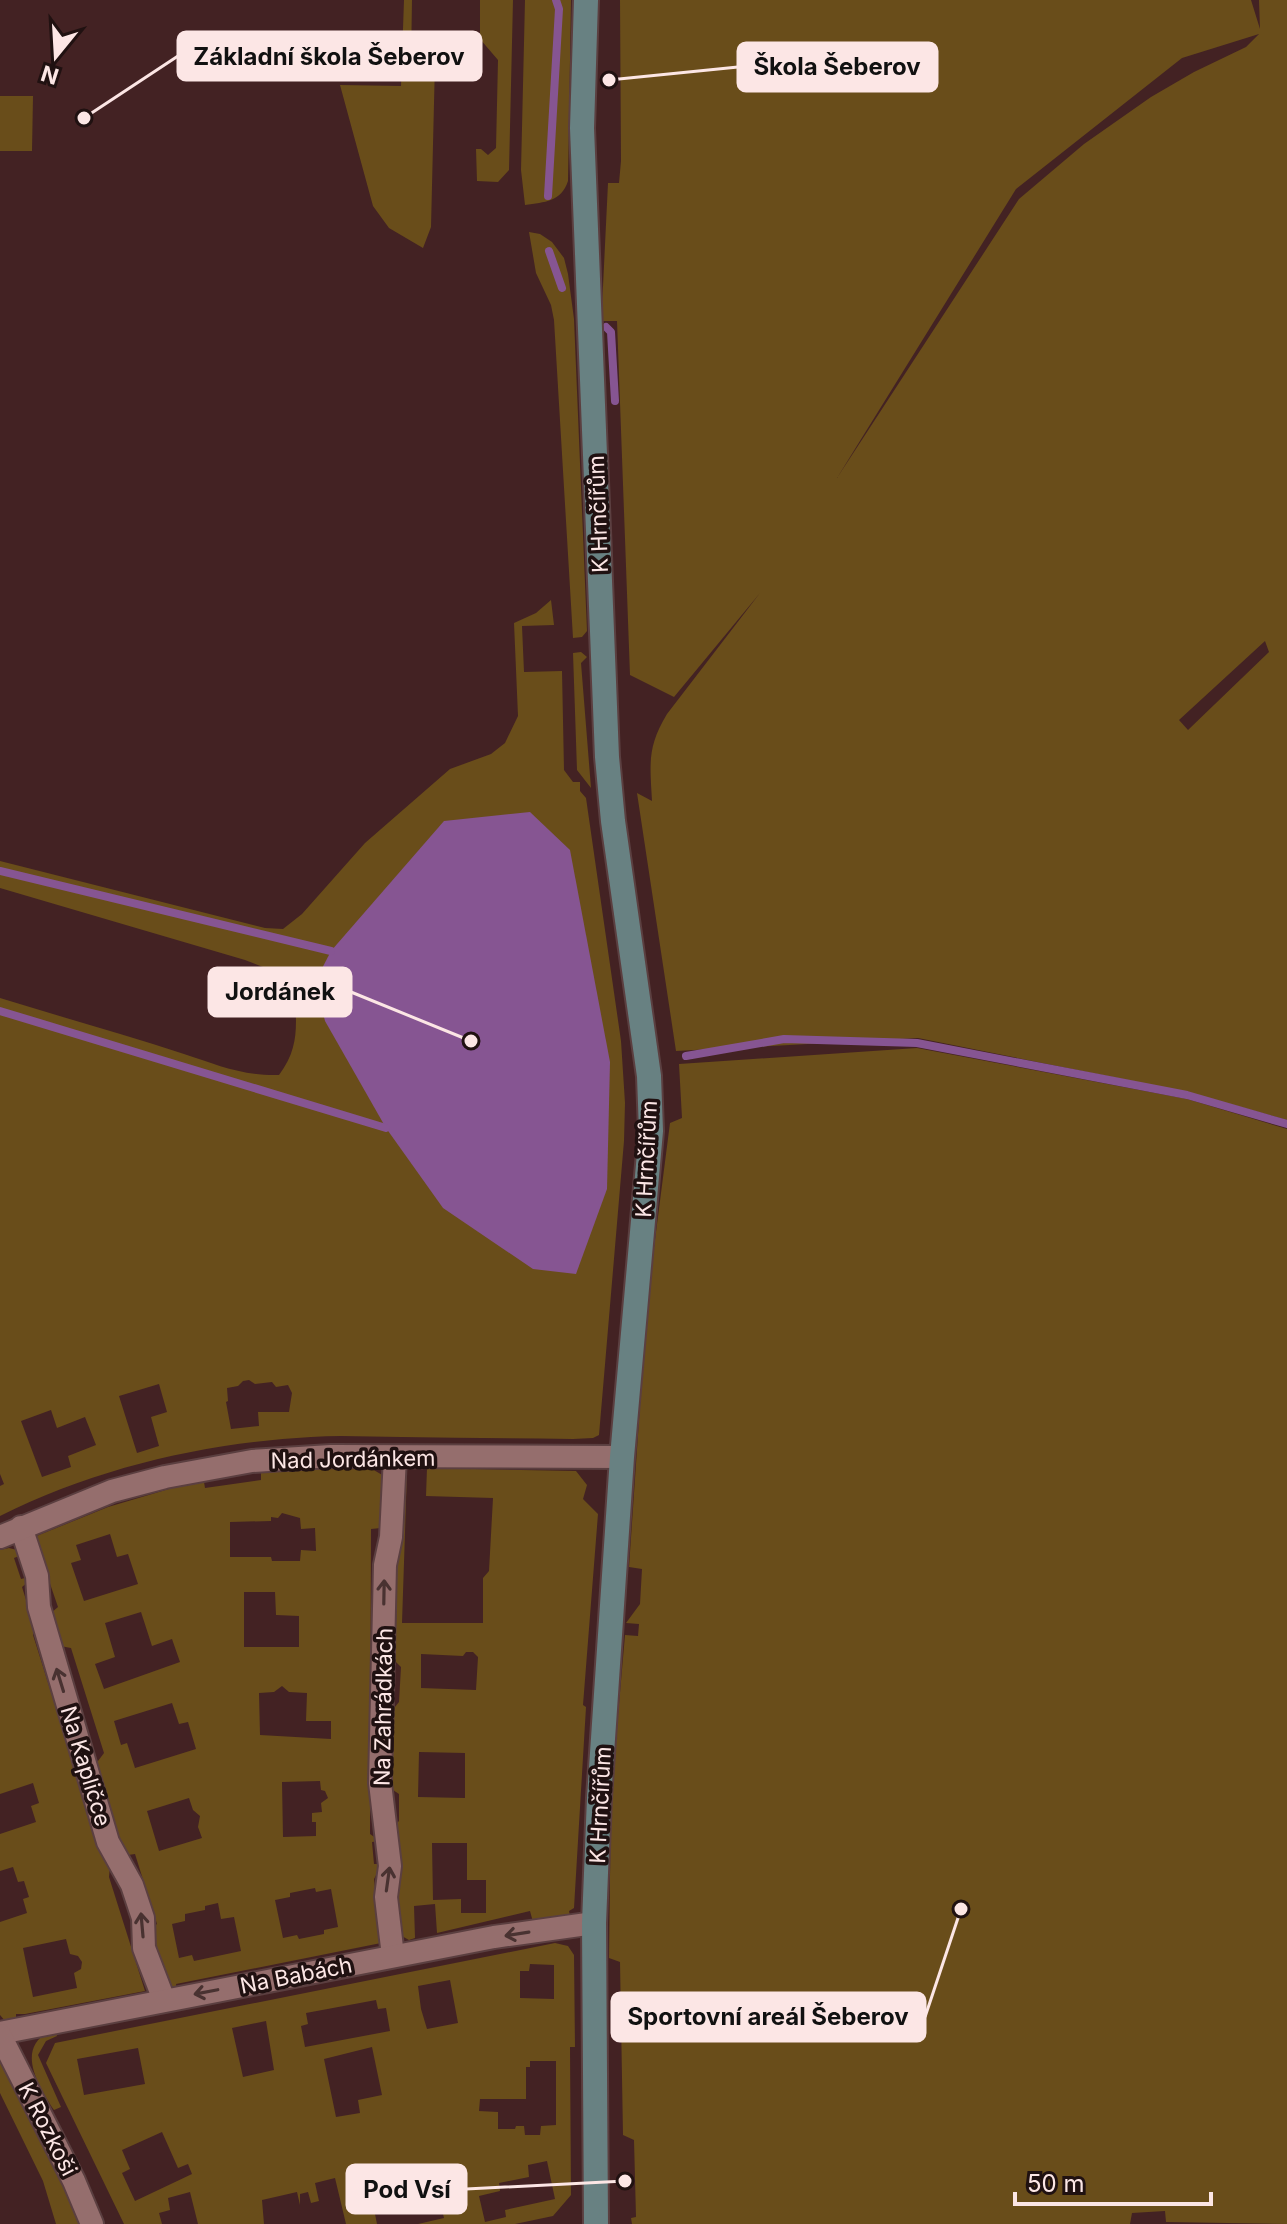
<svg xmlns="http://www.w3.org/2000/svg" width="1287" height="2224" font-family="Inter,sans-serif">
  <style>
    .green { fill: #694d1a; fill-rule: evenodd }
    .water { fill: #865592 }
    .lines { fill: none; stroke-linecap: round; stroke-linejoin: round }
    .stream { stroke: #865592; stroke-width: 8 }
    .street-casing { stroke: #5b3f40; stroke-width: 26 }
    .secondary-casing { stroke: #5b3f40; stroke-width: 28 }
    .street { stroke: #956e6d; stroke-width: 22 }
    .secondary { stroke: #688182; stroke-width: 24 }
    .oneway { stroke: #493231 }
    .labels { text-anchor: middle; stroke-width: 7; stroke-linejoin: round; paint-order: stroke }
    .street-label { font-size: 22px; fill: #fce6e5; stroke: #201111 }
    .leader { fill: none; stroke: #fce6e5; stroke-width: 3 }
    .callout-dot { fill: #fce6e5; stroke: #201111; stroke-width: 3 }
    .callout { fill: #fce6e5; stroke: #fce6e5; stroke-width: 3 }
    .callout-label { font-size: 24px; text-anchor: middle; font-weight: bold; fill: #111 }
  </style>
  <rect width="100%" height="100%" fill="#432223"/>
  <g class="green">
    <polygon points="404,0 412,0 411,61 435,62 431,227 423,248 389,228 373,206 340,85 401,86"/>
    <polygon points="480,0 513,0 509,170 498,182 477,181 476,149 481,149 488,155 496,148 498,60 480,39"/>
    <path d="M525 0H571L568 181C561 202 545 202 525 205L521 170Z"/>
    <path d="M620 0H1251L1260 29 1259 0H1287V1120L1187 1092 918 1038 676 1051 637 793 652 801C650 764 647 747 667 714L760 593 674 697 630 675 617 321H603L602 307 608 183H619L621 161ZM1259 34 1246 47 1194 72 1151 97 1084 144 1019 199 837 478 1016 189 1182 58ZM1265 641 1269 652 1188 730 1179 720Z"/>
    <polygon points="0,96 33,96 32,151 0,151"/>
    <polygon points="529,232 540,234 552,242 564,258 568,274 574,319 587,631 582,637 573,638 554,320 551,305 536,273"/>
    <path d="M551 600 554 625 522 626 524 672 562 671 564 770 573 782H580V791L586 798 621 1041 625 1103 624 1141 599 1435 593 1438 573 1439C516 1438 459 1438 402 1437 372 1437 341 1435 311 1437 204 1443 96 1468 0 1516V1486L4 1484 0 1474V998C61 1017 123 1034 184 1054 218 1065 242 1076 279 1075 300 1047 296 1025 295 992L268 969 245 960 0 888V861L265 928 283 929 302 914 365 843 450 769 491 754 505 743 518 716 514 623 536 613ZM249 1380 255 1384 272 1382 276 1387 288 1385 292 1393 289 1412H258L259 1426 231 1429 226 1402 228 1401 227 1388 238 1386 243 1381ZM159 1384 167 1412 151 1417 159 1446 137 1453 119 1396ZM51 1410 57 1428 85 1417 96 1445 68 1456 71 1467 42 1477 21 1421Z"/>
    <polygon points="581,652 587,657 581,663 591,788 577,770 573,653"/>
    <polygon points="917,1048 1187,1099 1287,1129 1287,2224 1166,2222 1165,2211 1132,2213 1130,2224 632,2224 631,2218 636,2217 634,2140 623,2135 620,1962 609,1958 611,1795 625,1635 638,1636 639,1624 626,1623 640,1604 642,1569 629,1567 647,1302 670,1123 682,1118 679,1064"/>
    <path d="M314 1468 372 1469 384 1476 381 1528 371 1529 370 1834 380 1841 372 1842 374 1864H382L374 1879 381 1943 176 1984 177 1990 168 1988 149 1941 153 1927 157 1924 135 1854 128 1855 121 1851 95 1765 104 1753 71 1648 60 1646 51 1613 58 1607 34 1537 108 1507 179 1486 204 1482 205 1488 261 1480V1473ZM282 1513 300 1518 301 1529 315 1528 316 1551 301 1550 300 1561H272L271 1557H230V1522L271 1521V1517L278 1518ZM110 1534 117 1557 128 1554 138 1584 84 1601 71 1563 81 1560 76 1545ZM244 1592H275L276 1615 299 1616V1647H244ZM141 1612 152 1646 172 1639 180 1662 104 1689 95 1664 115 1657 105 1623ZM282 1686 289 1692 307 1693 306 1721H331V1739L260 1735 259 1693 274 1692ZM172 1703 179 1724 188 1722 196 1749 135 1768 127 1743 121 1745 114 1721ZM320 1781 321 1790 325 1791 328 1798 321 1803 322 1812 312 1813V1822H316V1836L283 1837 282 1782ZM189 1798 193 1810 200 1816 198 1827 202 1838 159 1851 147 1811ZM315 1888 316 1892 331 1889 338 1927 324 1930V1934L299 1939 297 1935 283 1938 275 1900 290 1897V1893ZM218 1903 221 1919 234 1917 241 1951 194 1961 192 1955 179 1958 172 1924 185 1921V1914L205 1910V1906Z"/>
    <path d="M427 1468 576 1471 587 1485 583 1499 598 1514 583 1705 586 1707 574 1908 569 1911 570 1916 533 1922 530 1911 437 1933 435 1904 414 1906 415 1938 409 1940 400 1935 396 1886 400 1883 394 1826 399 1821V1794L390 1788V1713L399 1702 401 1667 395 1661 397 1594 391 1590 395 1556 399 1555 402 1482 407 1472 402 1623H483V1578L489 1571 493 1498 426 1496ZM466 1652H473L478 1657 476 1690 421 1688V1654L463 1656ZM419 1752 465 1753V1798L418 1797ZM432 1843H467V1880H486V1913H461V1899L433 1900Z"/>
    <path d="M9 1548 17 1550 22 1555 14 1558 21 1579 29 1577 28 1582 22 1587 35 1629 33 1635 67 1743 76 1741 110 1866 109 1877 145 1991 25 2014H16V2022H6L0 2015V1922L27 1913 23 1899 29 1897 24 1881 18 1882 13 1867 0 1871V1834L36 1822 31 1806 39 1803 33 1783 0 1794V1550ZM66 1939 70 1954 78 1956 82 1962 81 1969 74 1973 77 1988 33 1997 23 1948Z"/>
    <path d="M555 1943 568 1946 574 1955 575 2047H570L571 2195 553 2216 515 2224H418L444 2218 439 2197 445 2195 441 2184 372 2199 377 2224H346L335 2178 315 2183 319 2201 311 2203 308 2192 300 2194V2205L297 2192 262 2200 264 2224H198L190 2192 168 2198 170 2210 159 2213 162 2224H124L46 2063 55 2043ZM530 1964 554 1965V1999L520 1998V1971H529ZM450 1980 458 2023 427 2029 421 2009 418 1986ZM376 2000 378 2009 386 2008 390 2031 305 2047 301 2026 308 2024 306 2013ZM266 2021 274 2070 243 2077 232 2028ZM372 2047 382 2095 358 2100 360 2113 336 2117 324 2059ZM138 2048 145 2084 84 2095 77 2059ZM530 2061H556V2125L541 2126 540 2135H525L524 2126H516L515 2129H498V2112L479 2111 480 2099H526V2067H530ZM162 2132 178 2168 188 2164 192 2174 135 2201 122 2173 130 2169 122 2150ZM547 2161 555 2199 505 2210 506 2217 485 2222 479 2196 500 2191 499 2183 529 2177 528 2165Z"/>
    <path d="M56 2029 57 2036 46 2041 38 2055 61 2107 54 2110C37 2084 13 2044 56 2029Z"/>
    <polygon points="0,2055 82,2224 56,2224 43,2181 0,2093"/>
  </g>
  <polygon class="water" points="530,812 570,850 610,1062 607,1189 576,1274 533,1269 443,1208 386,1128 325,1021 315,982 331,951 444,821"/>
  <g class="lines">
    <g class="stream">
      <polyline points="548,196 559,9 556,0"/>
      <polyline points="549,251 562,288"/>
      <polyline points="606,327 611,332 615,401"/>
      <polyline points="0,871 331,951"/>
      <polyline points="0,1011 386,1128"/>
      <polyline points="686,1056 784,1039 917,1043 1187,1095 1287,1124"/>
    </g>
    <defs>
      <g id="street">
        <polyline points="21,1527 37,1576 39,1607 108,1842 132,1885 143,1918 144,1948 164,2000"/>
        <polyline points="0,1537 112,1491 165,1477 252,1461 331,1456 622,1457"/>
        <polyline points="393,1956 386,1897 390,1866 380,1783 385,1565 391,1537 395,1457"/>
        <polyline points="0,2033 494,1937 594,1923"/>
        <polyline points="0,2035 74,2181 92,2224"/>
      </g>
      <polyline id="secondary" points="586,0 582,128 607,757 613,821 649,1076 651,1131 622,1457 599,1798 594,1923 596,2224"/>
    </defs>
    <use href="#street" class="street-casing"/>
    <use href="#secondary" class="secondary-casing"/>
    <use href="#street" class="street"/>
    <use href="#secondary" class="secondary"/>
  </g>
  <defs><path id="oneway-shaft" d="M-6 0H5M1.5-3L5.5 0L1.5 3" fill="none" stroke-width="1.6" stroke-linecap="round" stroke-linejoin="round" transform="scale(2)"/></defs>
  <g class="oneway">
    <use href="#oneway-shaft" transform="translate(384 1592) rotate(-89)"/>
    <use href="#oneway-shaft" transform="translate(60 1680) rotate(-107)"/>
    <use href="#oneway-shaft" transform="translate(388 1879) rotate(-82)"/>
    <use href="#oneway-shaft" transform="translate(142 1925) rotate(-95)"/>
    <use href="#oneway-shaft" transform="translate(517 1934) rotate(171)"/>
    <use href="#oneway-shaft" transform="translate(206 1992) rotate(169)"/>
  </g>
  <g class="labels">
    <g class="street-label">
      <text transform="translate(598 514) rotate(-92)" y="8">K Hrnčířům</text>
      <text transform="translate(646 1159) rotate(-87)" y="8">K Hrnčířům</text>
      <text transform="translate(353 1459) rotate(-1)" y="8">Nad Jordánkem</text>
      <text transform="translate(383 1707) rotate(-89)" y="8">Na Zahrádkách</text>
      <text transform="translate(86 1766) rotate(73)" y="8">Na Kapličce</text>
      <text transform="translate(600 1805) rotate(-87)" y="8">K Hrnčířům</text>
      <text transform="translate(296 1975) rotate(-11)" y="8">Na Babách</text>
      <text transform="translate(48 2129) rotate(63)" y="8">K Rozkoši</text>
    </g>
  </g>
  <path class="leader" d="M84 118L178 56M609 80L738 67M471 1041L351 992M961 1909L925 2017M625 2181L466 2189"/>
  <g class="callout-dot">
    <circle cx="84" cy="118" r="8"/>
    <circle cx="609" cy="80" r="8"/>
    <circle cx="471" cy="1041" r="8"/>
    <circle cx="961" cy="1909" r="8"/>
    <circle cx="625" cy="2181" r="8"/>
  </g>
  <g class="callout">
    <rect x="178" y="32" width="303" height="48" rx="8"/>
    <rect x="738" y="43" width="199" height="48" rx="8"/>
    <rect x="209" y="968" width="142" height="48" rx="8"/>
    <rect x="612" y="1993" width="313" height="48" rx="8"/>
    <rect x="347" y="2165" width="119" height="48" rx="8"/>
  </g>
  <g class="callout-label">
    <text x="329" y="65">Základní škola Šeberov</text>
    <text x="837" y="75">Škola Šeberov</text>
    <text x="280" y="1000">Jordánek</text>
    <text x="768" y="2025">Sportovní areál Šeberov</text>
    <text x="407" y="2198">Pod Vsí</text>
  </g>
  <g transform="translate(56 56) rotate(198)" stroke="#201111" stroke-width="6" paint-order="stroke">
  <path d="M0-6L14 30L0 20L-14 30Z" fill="#fce6e5"/>
  <text y="-12" font-size="22" font-weight="bold" text-anchor="middle" fill="#fce6e5">N</text>
  </g>
  <path d="M1015 2192v12h196v-12" fill="none" stroke="#fce6e5" stroke-width="4"/>
  <text x="1027" y="2192" font-size="24" fill="#fce6e5" stroke="#201111" stroke-width="6" paint-order="stroke">50 m</text>
</svg>
